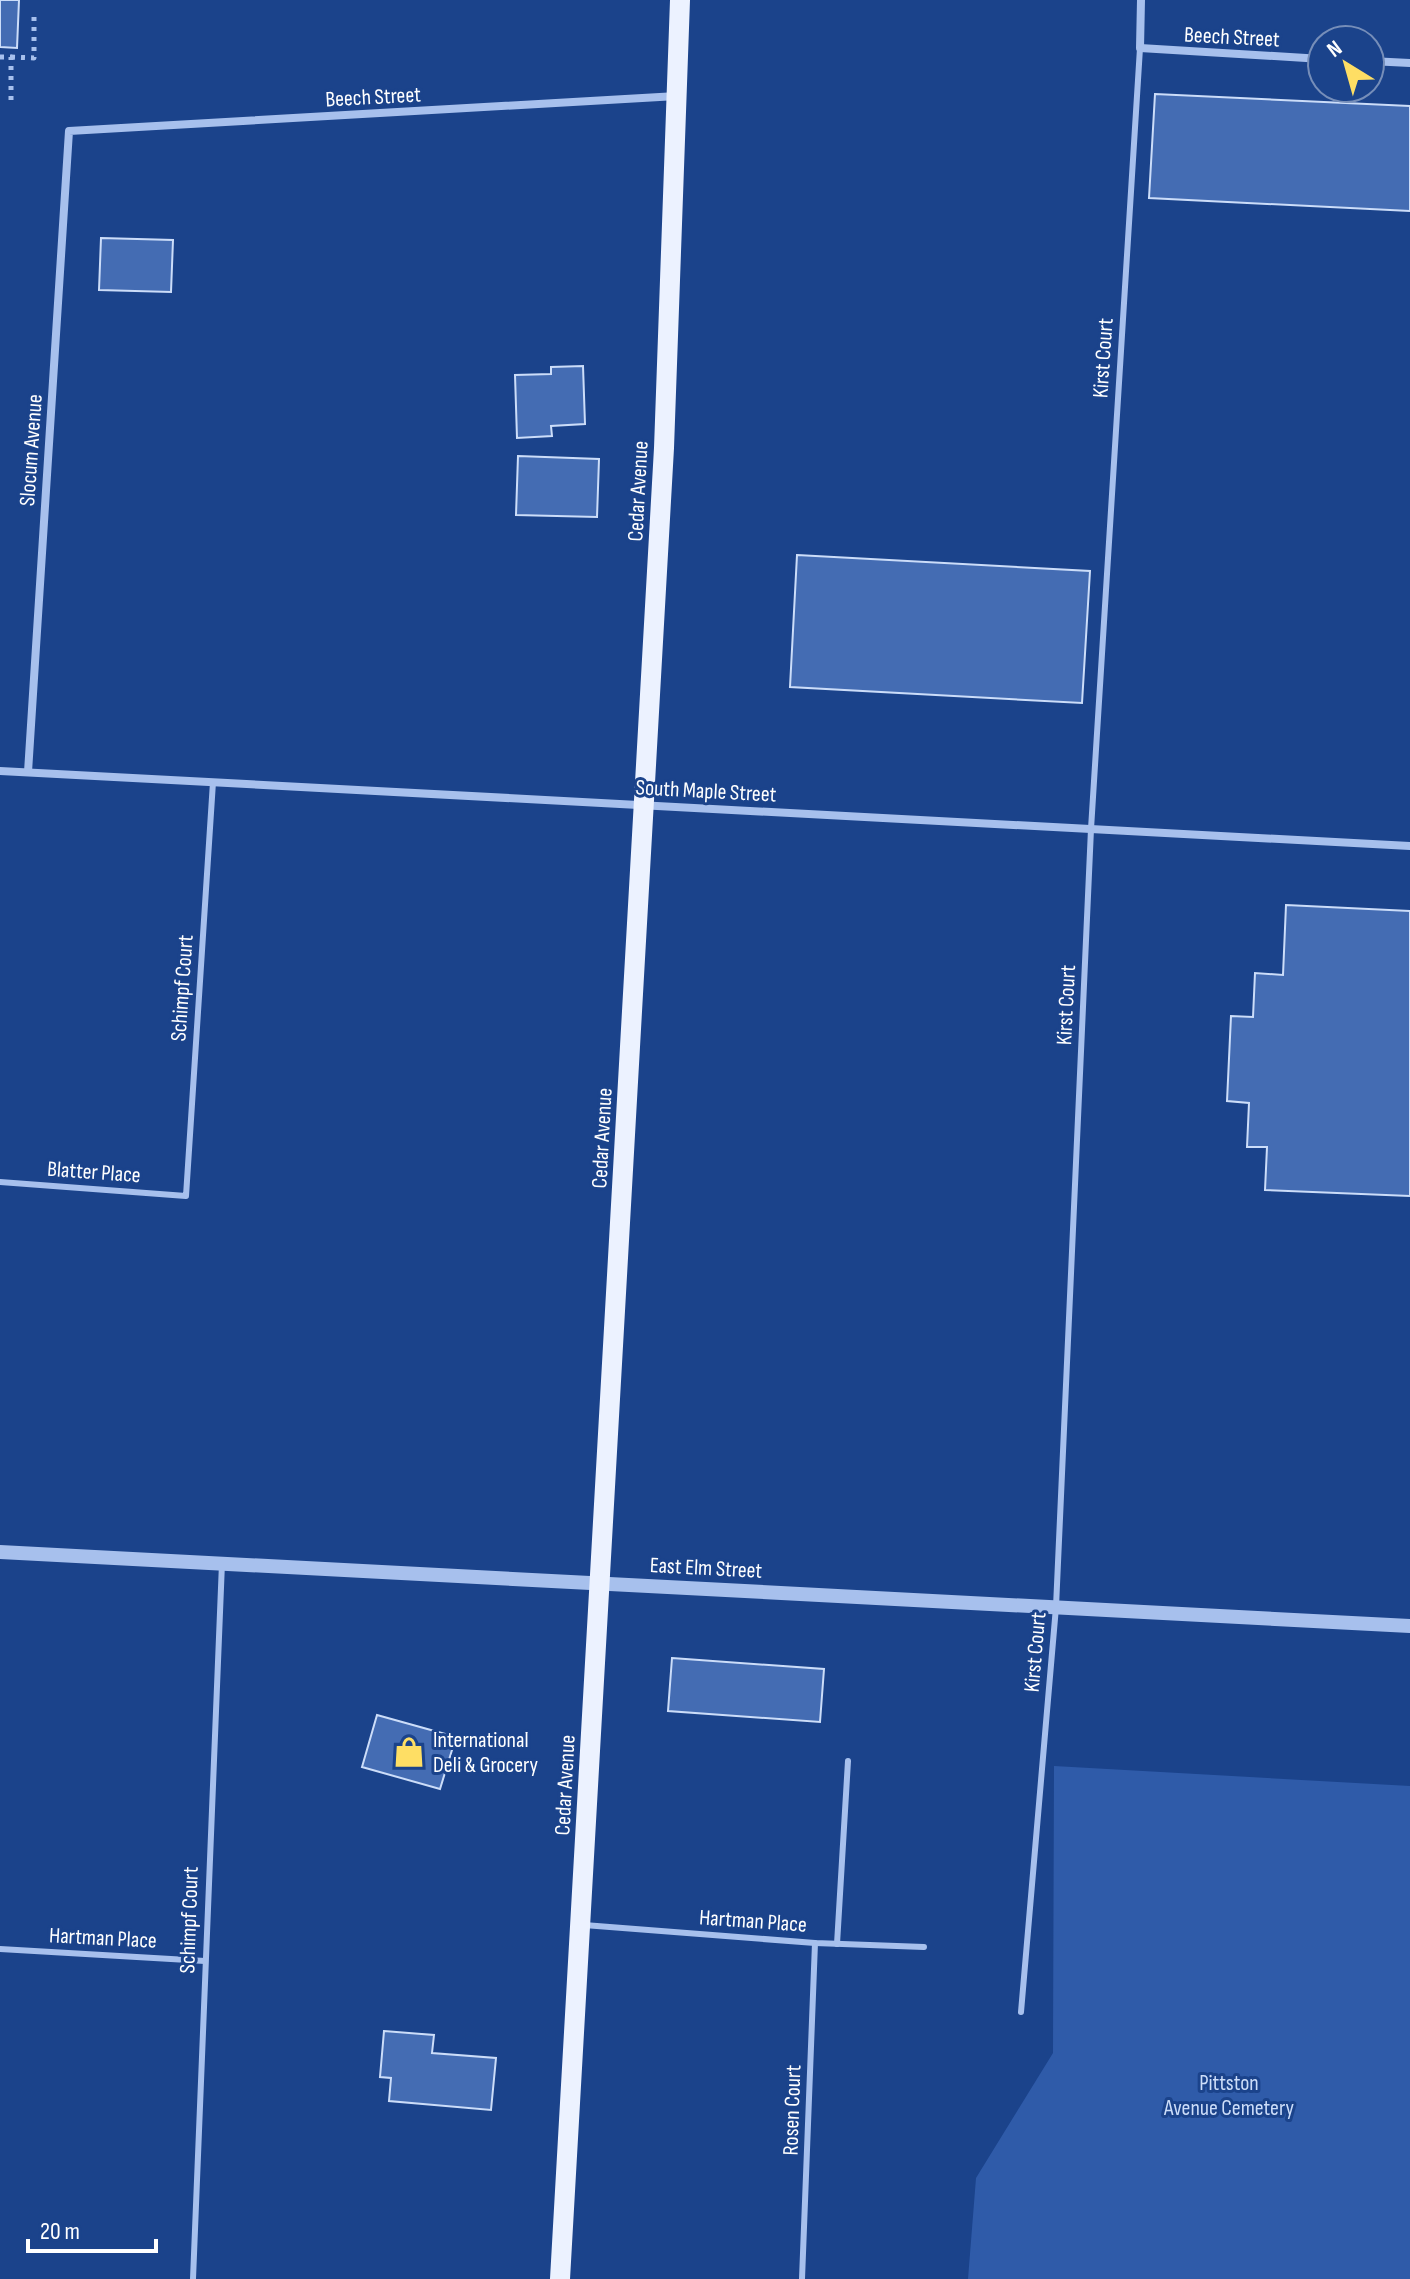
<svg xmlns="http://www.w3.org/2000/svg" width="1410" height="2279" font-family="'Sofia Sans Condensed',sans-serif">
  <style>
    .green { fill: #2f5ba9 }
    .building { fill: #446cb3; stroke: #ccddf9; stroke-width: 2 }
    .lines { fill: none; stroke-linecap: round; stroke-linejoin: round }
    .path { stroke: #a7c0ed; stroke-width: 5; stroke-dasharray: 4 6; stroke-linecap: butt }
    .service { stroke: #a7c0ed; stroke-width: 6 }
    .minor { stroke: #a7c0ed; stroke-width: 8 }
    .tertiary { stroke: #a7c0ed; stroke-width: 14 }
    .primary { stroke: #ecf2ff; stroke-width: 20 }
    .labels { text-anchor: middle; stroke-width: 6; stroke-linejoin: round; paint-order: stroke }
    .street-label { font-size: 22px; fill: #fff; stroke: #1b438b }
    .poi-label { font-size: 22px; fill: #fff; stroke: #1b438b; text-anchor: start }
    .park-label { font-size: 22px; fill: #ccddf9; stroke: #1b438b }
  </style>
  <rect width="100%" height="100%" fill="#1b438b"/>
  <polygon class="green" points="1054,1766 1410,1786 1410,2279 968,2279 976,2178 1053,2053"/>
  <g class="building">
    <polygon points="0,0 19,0 17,48 0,47"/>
    <polygon points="1155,94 1410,106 1410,211 1149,198"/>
    <polygon points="101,238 173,240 171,292 99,290"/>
    <polygon points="583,366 585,424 551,426 552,436 517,438 515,375 551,374 551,367"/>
    <polygon points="518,456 599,459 597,517 516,515"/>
    <polygon points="797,555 1090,571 1082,703 790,687"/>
    <polygon points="1286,905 1410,911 1410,1196 1265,1190 1267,1147 1247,1147 1249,1103 1227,1101 1231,1016 1253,1017 1255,973 1283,975"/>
    <polygon points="672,1658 824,1669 820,1722 668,1711"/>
    <polygon points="377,1715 456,1737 440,1789 362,1767"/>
    <polygon points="384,2031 434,2035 432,2053 496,2058 491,2110 389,2101 391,2078 380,2077"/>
  </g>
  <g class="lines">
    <g class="path">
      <polyline points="0,57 11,57 11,101"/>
      <polyline points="11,57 34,58 34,12"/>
    </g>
    <g class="service">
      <polyline points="0,1182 186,1196 213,782"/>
      <polyline points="584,1925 815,1943 924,1947"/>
      <polyline points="837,1944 848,1761"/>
      <polyline points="0,1949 205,1961"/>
      <polyline points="1021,2012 1056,1607 1091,829 1140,48"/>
      <polyline points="193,2279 222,1563"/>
      <polyline points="802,2279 815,1943"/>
    </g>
    <g class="minor">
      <polyline points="1141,0 1140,48 1322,59"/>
      <polyline points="1370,61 1410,63"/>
      <polyline points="0,771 1410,846"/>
      <polyline points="28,772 69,131 677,96"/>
    </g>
    <polyline class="tertiary" points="0,1552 1410,1626"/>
    <polyline class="primary" points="560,2279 664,448 680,0"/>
  </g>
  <defs>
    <symbol id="shop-bare" viewBox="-9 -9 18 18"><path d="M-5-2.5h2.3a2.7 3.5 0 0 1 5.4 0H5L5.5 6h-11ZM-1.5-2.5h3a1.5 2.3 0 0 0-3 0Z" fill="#fede64" stroke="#1b438b" stroke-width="2.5" paint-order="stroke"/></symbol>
  </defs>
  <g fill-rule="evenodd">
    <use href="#shop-bare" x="387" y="1730" width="44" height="44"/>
  </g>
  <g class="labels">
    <g class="street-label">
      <text transform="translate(1232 36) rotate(3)" y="8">Beech Street</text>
      <text transform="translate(373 96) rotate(-3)" y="8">Beech Street</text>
      <text transform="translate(1102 358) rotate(-86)" y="8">Kirst Court</text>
      <text transform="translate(30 450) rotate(-86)" y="8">Slocum Avenue</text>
      <text transform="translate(637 491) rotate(-87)" y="8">Cedar Avenue</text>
      <text transform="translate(706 790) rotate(3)" y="8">South Maple Street</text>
      <text transform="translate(181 988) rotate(-86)" y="8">Schimpf Court</text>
      <text transform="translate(1065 1005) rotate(-87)" y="8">Kirst Court</text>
      <text transform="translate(601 1138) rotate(-87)" y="8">Cedar Avenue</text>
      <text transform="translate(94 1171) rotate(4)" y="8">Blatter Place</text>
      <text transform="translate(706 1567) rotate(3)" y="8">East Elm Street</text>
      <text transform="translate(1034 1652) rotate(-85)" y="8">Kirst Court</text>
      <text transform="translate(564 1785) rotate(-87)" y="8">Cedar Avenue</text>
      <text transform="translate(188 1920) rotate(-88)" y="8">Schimpf Court</text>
      <text transform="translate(753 1920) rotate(4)" y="8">Hartman Place</text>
      <text transform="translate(103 1937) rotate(3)" y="8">Hartman Place</text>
      <text transform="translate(791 2110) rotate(-88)" y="8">Rosen Court</text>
    </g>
    <g class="poi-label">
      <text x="433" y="1747">International<tspan x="433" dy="25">Deli &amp; Grocery</tspan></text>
    </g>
    <g class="park-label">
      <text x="1229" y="2090">Pittston<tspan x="1229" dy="25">Avenue Cemetery</tspan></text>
    </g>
  </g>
  <g transform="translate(1346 64) rotate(323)"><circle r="38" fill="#1b438b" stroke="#768eb9" stroke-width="2"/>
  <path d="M0-6L14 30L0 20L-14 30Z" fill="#fede64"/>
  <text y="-12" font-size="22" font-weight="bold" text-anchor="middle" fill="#ffffff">N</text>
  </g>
  <path d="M28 2239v12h128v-12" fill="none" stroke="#ffffff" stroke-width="4"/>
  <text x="40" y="2239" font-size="24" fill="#ffffff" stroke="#1b438b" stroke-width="6" paint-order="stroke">20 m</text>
</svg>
